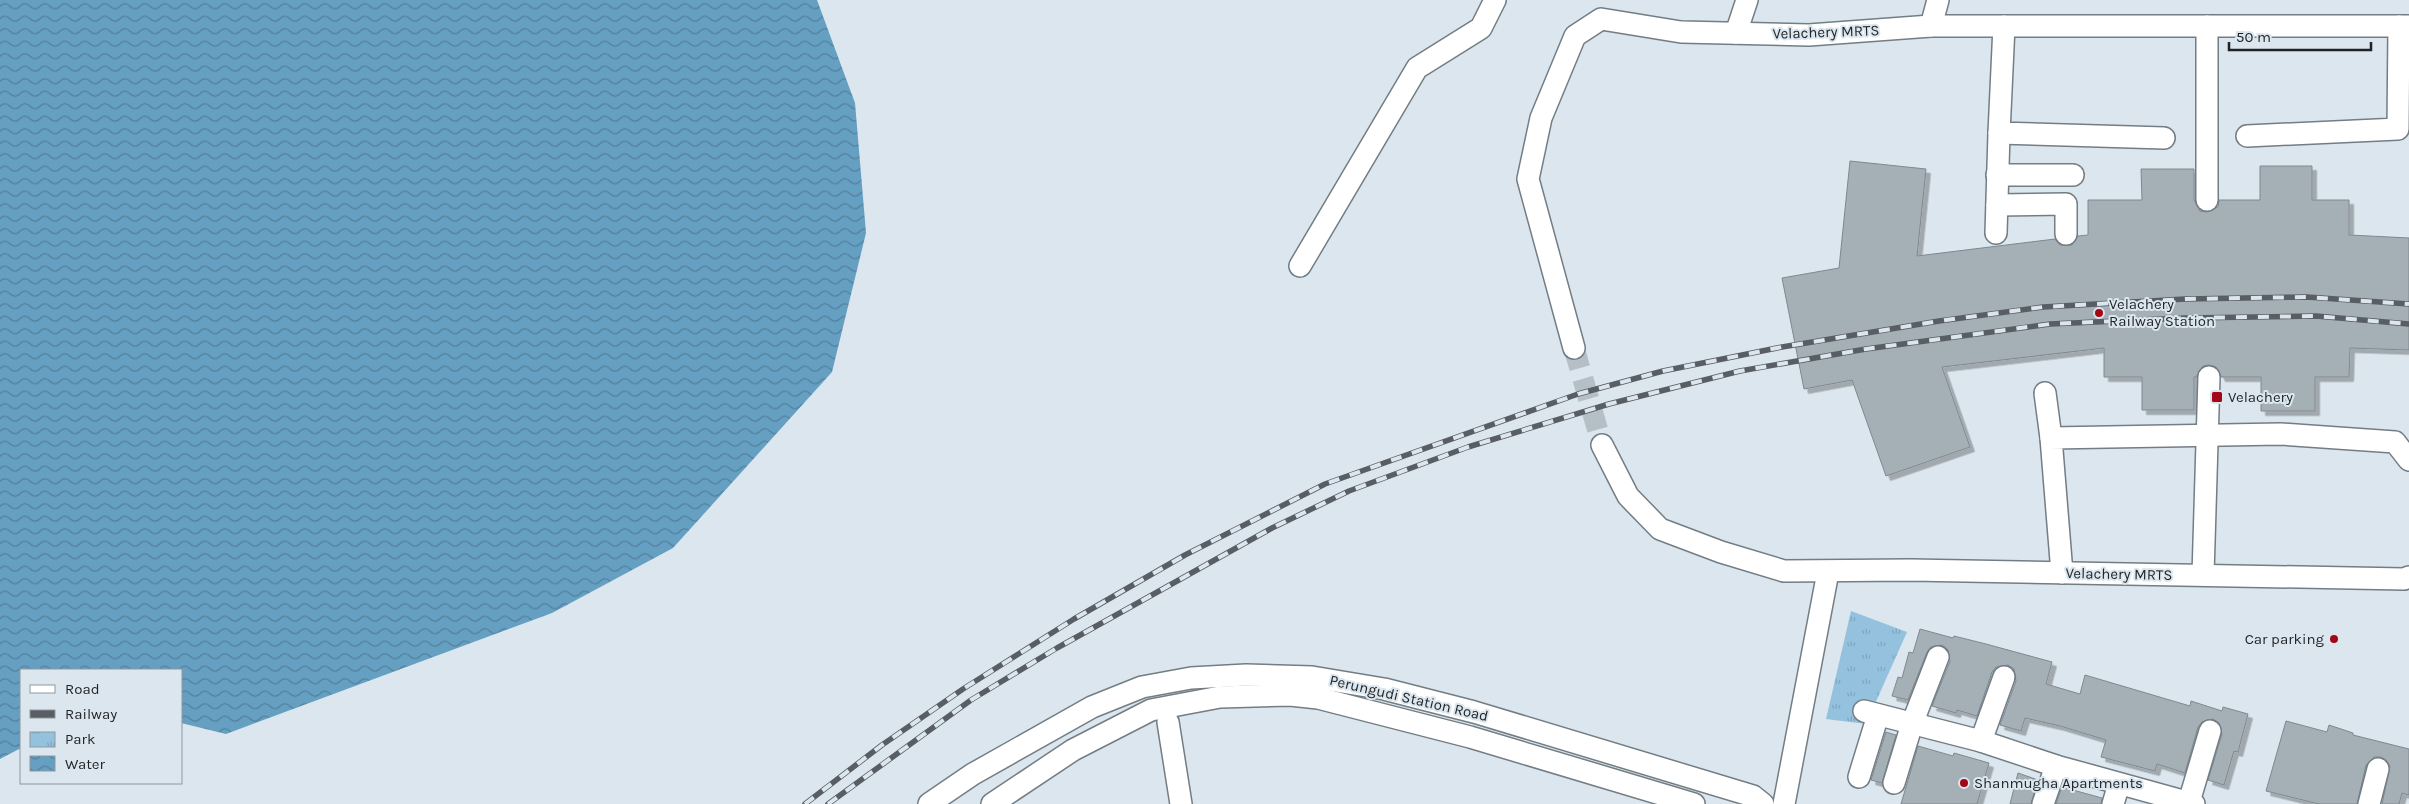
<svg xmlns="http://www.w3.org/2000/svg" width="2409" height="804" font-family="Karla,sans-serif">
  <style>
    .park { fill: url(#park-tufts) }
    .water { fill: url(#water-waves) }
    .building { fill: #a5afb6; stroke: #7e888f; filter: url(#shadow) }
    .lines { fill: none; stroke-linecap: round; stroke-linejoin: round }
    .minor-tunnel { stroke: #b5bfc6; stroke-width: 21; stroke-dasharray: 21 11; stroke-linecap: butt }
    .minor-casing { stroke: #737d84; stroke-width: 24 }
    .minor { stroke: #fff; stroke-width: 21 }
    .rail-casing { stroke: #585e63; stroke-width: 5.5 }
    .rail { stroke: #dbe6ee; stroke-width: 4; stroke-dasharray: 11; stroke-linecap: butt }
    .poi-dot { fill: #a20617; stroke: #dbe6ee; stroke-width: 2 }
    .labels { text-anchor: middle; stroke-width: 4; stroke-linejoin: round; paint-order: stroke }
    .street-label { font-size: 15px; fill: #1f2326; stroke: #dbe6ee }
    .poi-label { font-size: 15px; fill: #1f2326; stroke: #dbe6ee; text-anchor: start }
  </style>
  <defs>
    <pattern id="park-tufts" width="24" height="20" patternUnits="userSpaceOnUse" patternTransform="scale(1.25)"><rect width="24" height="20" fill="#94c2de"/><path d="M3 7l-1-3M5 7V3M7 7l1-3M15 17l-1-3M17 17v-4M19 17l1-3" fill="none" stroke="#7fa6be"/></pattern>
    <pattern id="water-waves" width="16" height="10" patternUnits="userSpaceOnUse" patternTransform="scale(1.25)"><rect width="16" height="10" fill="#659fc1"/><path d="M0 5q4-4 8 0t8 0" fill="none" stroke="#53819d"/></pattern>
    <filter id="shadow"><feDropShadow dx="4.5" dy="4.5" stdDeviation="0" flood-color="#0004"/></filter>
  </defs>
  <rect width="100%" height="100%" fill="#dbe6ee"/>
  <polygon class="park" points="1851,611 1907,632 1866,724 1826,719"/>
  <polygon class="water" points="0,0 817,0 855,103 866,233 832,372 673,548 552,613 226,734 181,723 181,670 21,670 21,748 0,759"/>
  <g class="building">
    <polygon points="1850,161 1926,169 1917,256 2055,239 2060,245 2072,245 2078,236 2088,235 2088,200 2142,200 2141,169 2194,169 2194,200 2200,211 2207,212 2218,207 2219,200 2260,200 2260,166 2312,166 2312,200 2349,200 2349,235 2409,238 2409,350 2350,348 2349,377 2315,377 2315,411 2261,411 2261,377 2221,377 2216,367 2209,365 2203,366 2196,377 2194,377 2194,410 2142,410 2142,377 2104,377 2104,348 1942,367 1970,447 1886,476 1852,380 1804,389 1782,278 1839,268"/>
    <polygon points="1920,629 1953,638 1954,636 1986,644 2052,662 2046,684 2080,694 2085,675 2190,706 2191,701 2222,711 2223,707 2248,714 2238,752 2234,751 2224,785 2208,780 2222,734 2219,723 2213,719 2202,722 2198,727 2185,773 2157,764 2155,771 2101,757 2106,740 2060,726 2025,718 2021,731 2000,725 2016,681 2014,669 2008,665 1996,667 1992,672 1977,716 1957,710 1956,713 1932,706 1950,661 1948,650 1942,645 1931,647 1927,652 1908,700 1892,696 1898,677 1902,678 1909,652 1913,653"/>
    <polygon points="2286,721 2327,732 2329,725 2353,733 2353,735 2409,749 2409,795 2402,793 2399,804 2382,804 2390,766 2386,760 2381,757 2374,757 2366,765 2357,804 2319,804 2266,791"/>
    <polygon points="1886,732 1896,735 1882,783 1871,780"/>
    <polygon points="1918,746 1953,756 1954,753 1989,763 1977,804 1901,804"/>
    <polygon points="2018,773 2038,780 2031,804 2010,804"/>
    <polygon points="2062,787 2102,798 2101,804 2056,804"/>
  </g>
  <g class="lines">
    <polyline class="minor-tunnel" points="1574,348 1602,445"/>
    <defs>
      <g id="minor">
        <polyline points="1931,26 1938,0"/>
        <polyline points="2004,26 1999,133 2164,138"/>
        <polyline points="1736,33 1747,0"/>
        <polyline points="2247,136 2398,129 2399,26"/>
        <polyline points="1997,175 2073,175"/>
        <polyline points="2207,200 2207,26"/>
        <polyline points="1997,205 2066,204 2066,234"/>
        <polyline points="1996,233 1999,133"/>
        <polyline points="1300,266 1417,68 1481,28 1495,0"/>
        <polyline points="1574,348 1528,179 1541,118 1575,36 1601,19 1681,32 1809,35 1931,26 2409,26"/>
        <polyline points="2045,393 2051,438"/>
        <polyline points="1602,445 1628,496 1660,529 1721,552 1784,571 1911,570 2404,579 2409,577"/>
        <polyline points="2062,573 2051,438 2281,434 2395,442 2409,460"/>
        <polyline points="2203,575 2209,377"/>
        <polyline points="1864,711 1981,741 2056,766 2194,804"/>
        <polyline points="1168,722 1181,804"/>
        <polyline points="1981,741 2004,677"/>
        <polyline points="1859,777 1878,715"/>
        <polyline points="1894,783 1912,724 1938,657"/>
        <polyline points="2189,802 2210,731"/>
        <polyline points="929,804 973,774 1092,707 1142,687 1191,678 1246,675 1312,677 1384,689 1474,712 1753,796 1763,804"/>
        <polyline points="992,804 1073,750 1151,710 1220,697 1290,695 1318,698 1470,737 1694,804"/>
        <polyline points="1784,804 1828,572"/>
        <polyline points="2043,804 2056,766"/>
        <polyline points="2113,804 2119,784"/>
        <polyline points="2369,804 2378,769"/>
      </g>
    </defs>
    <use href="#minor" class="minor-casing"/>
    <use href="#minor" class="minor"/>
    <defs>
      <g id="rail">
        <polyline points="805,804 882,745 963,689 1074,619 1185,555 1325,484 1578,394 1663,371 1782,347 1939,321 2043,307 2185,299 2307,297 2409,304"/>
        <polyline points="828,804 971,700 1057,648 1272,528 1349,491 1468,447 1609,404 1740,371 1866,349 2050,324 2186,318 2316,316 2409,324"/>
      </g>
    </defs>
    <use href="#rail" class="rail-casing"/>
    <use href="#rail" class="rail"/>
  </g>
  <g class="poi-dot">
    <circle cx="2099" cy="313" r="5"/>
    <rect x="2211" y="391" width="12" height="12" rx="2.5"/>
    <circle cx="2334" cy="639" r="5"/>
    <circle cx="1964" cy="783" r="5"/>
  </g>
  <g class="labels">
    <g class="street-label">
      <text transform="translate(1826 32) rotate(-2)" y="5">Velachery MRTS</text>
      <text transform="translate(2119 574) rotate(1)" y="5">Velachery MRTS</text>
      <text transform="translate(1409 698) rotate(13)" y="5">Perungudi Station Road</text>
    </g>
    <g class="poi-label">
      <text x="2109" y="309">Velachery<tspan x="2109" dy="17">Railway Station</tspan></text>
      <text x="2228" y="402">Velachery</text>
      <text x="2324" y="644" text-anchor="end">Car parking</text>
      <text x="1974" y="788">Shanmugha Apartments</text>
    </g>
  </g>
  <rect x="20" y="669" width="162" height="115" fill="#dbe6ee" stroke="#90989e"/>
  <rect x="30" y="685" width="25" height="8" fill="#ffffff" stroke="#90989e"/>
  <text x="65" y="694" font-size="15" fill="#1f2326">Road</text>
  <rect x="30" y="710" width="25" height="8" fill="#585e63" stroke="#90989e"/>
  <text x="65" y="719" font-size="15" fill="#1f2326">Railway</text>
  <rect x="30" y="732" width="25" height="15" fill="url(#park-tufts)" stroke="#90989e"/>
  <text x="65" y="744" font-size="15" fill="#1f2326">Park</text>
  <rect x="30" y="756" width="25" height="15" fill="url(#water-waves)" stroke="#90989e"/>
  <text x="65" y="769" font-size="15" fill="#1f2326">Water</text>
  <path d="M2229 42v8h142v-8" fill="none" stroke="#1f2326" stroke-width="2.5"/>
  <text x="2236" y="42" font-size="15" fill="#1f2326" stroke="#dbe6ee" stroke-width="4" paint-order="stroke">50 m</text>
</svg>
